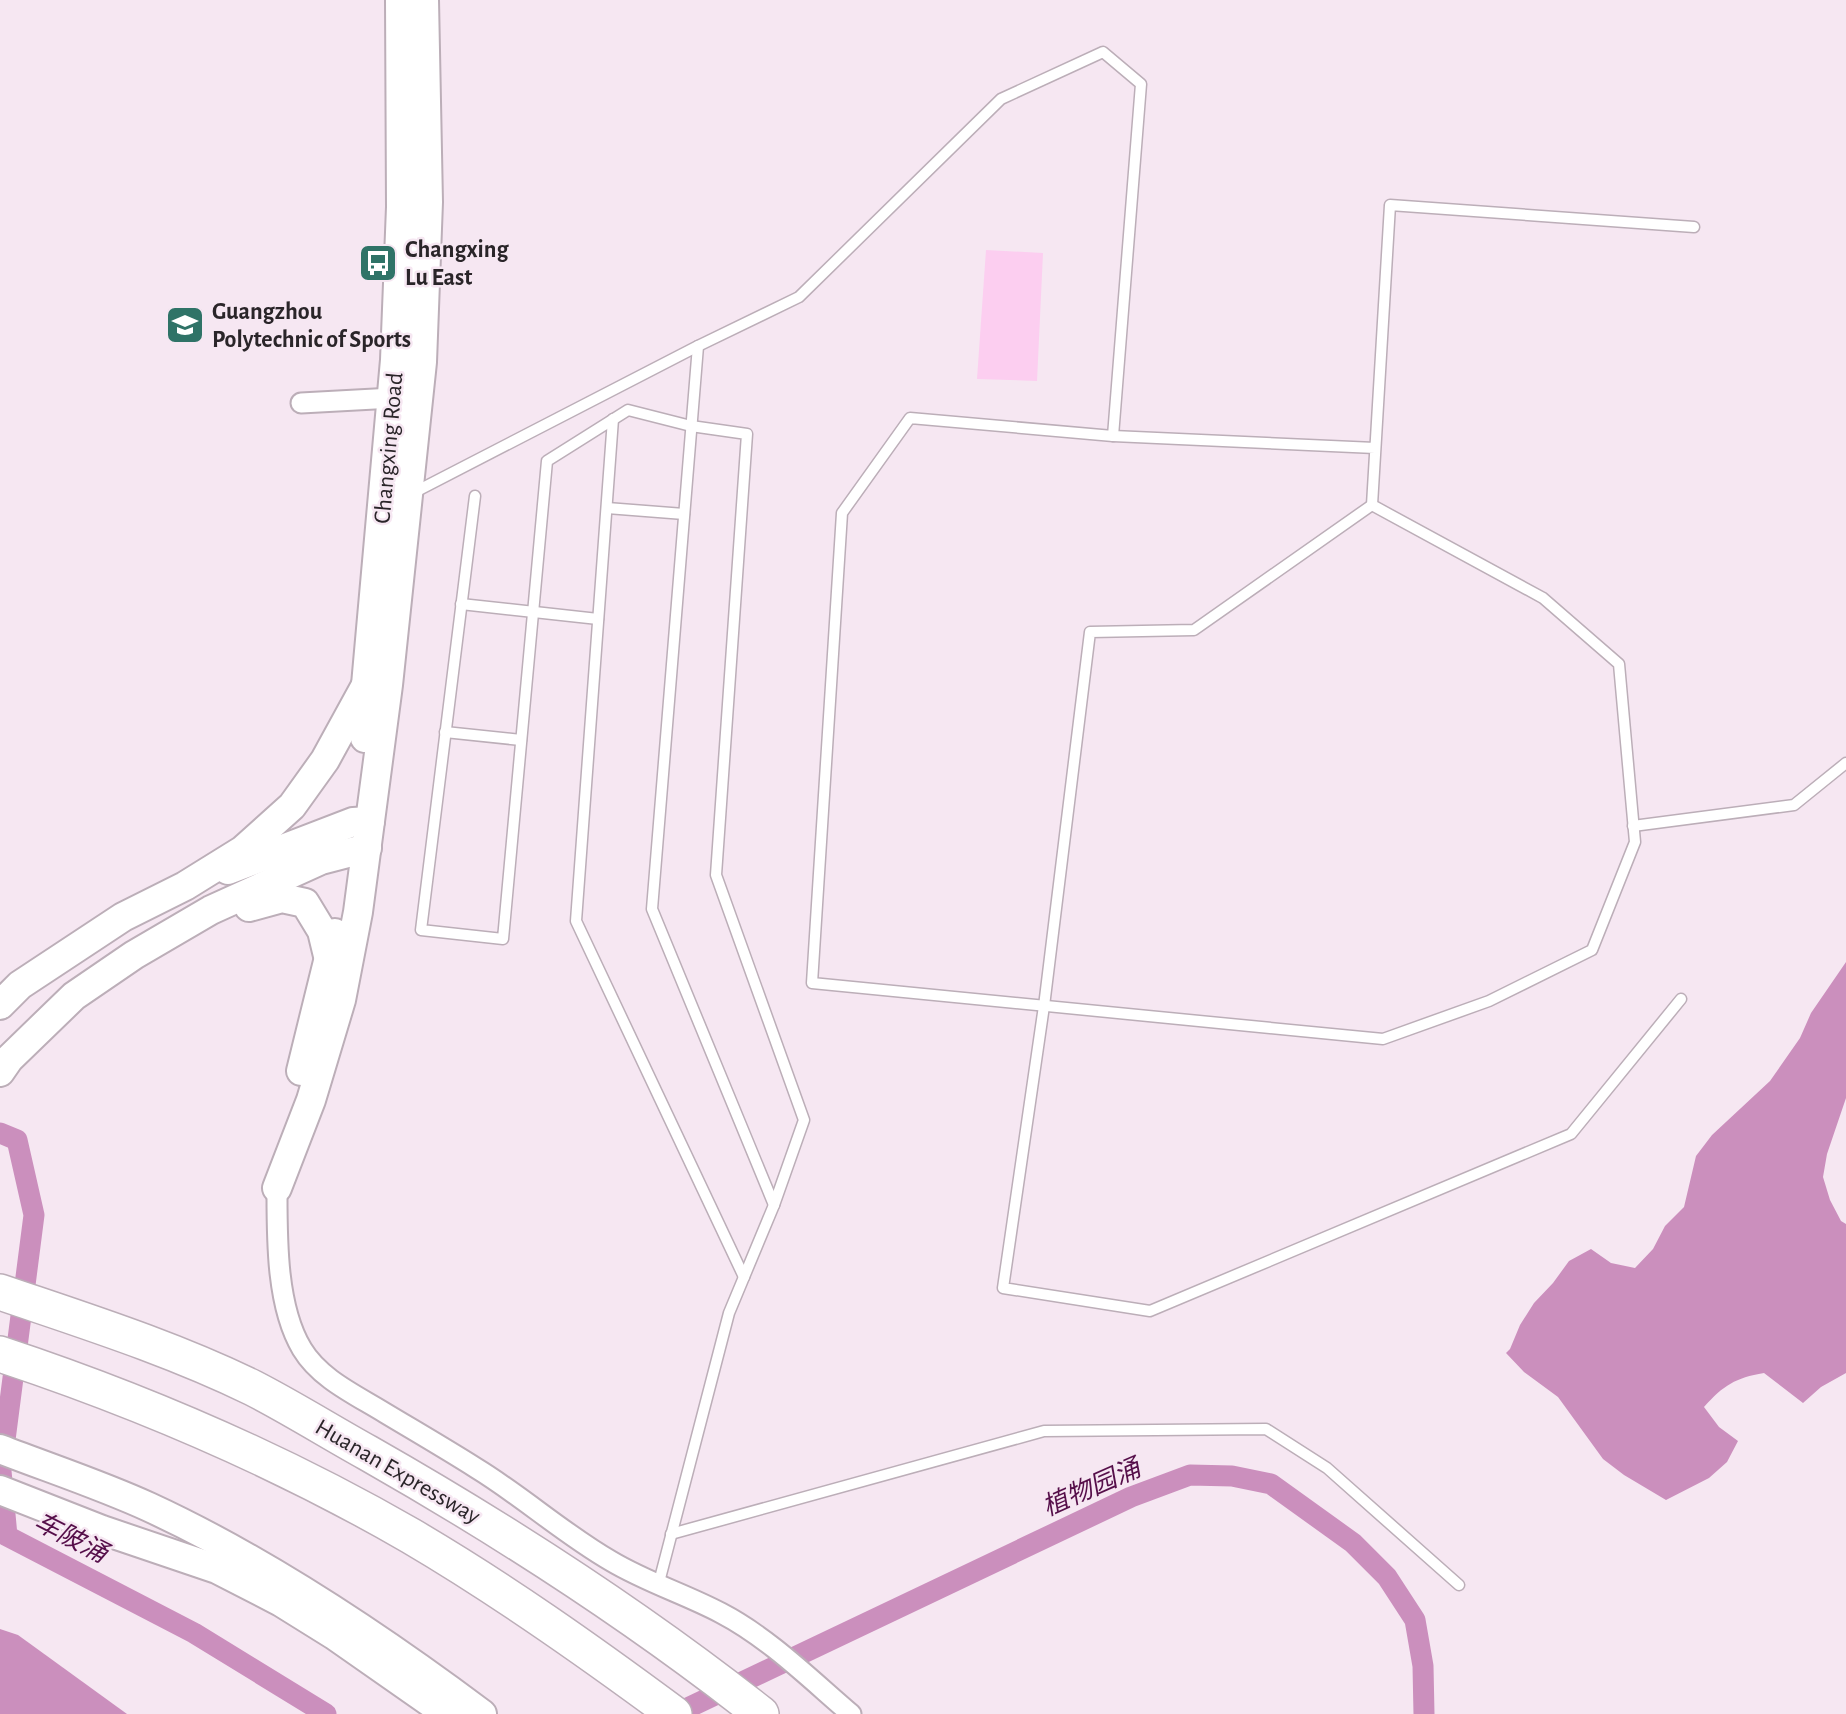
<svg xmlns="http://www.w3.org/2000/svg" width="1846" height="1714" font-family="'Alegreya Sans','Noto Sans SC',sans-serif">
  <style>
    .green { fill: #fccef0 }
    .water { fill: #cb8fbd }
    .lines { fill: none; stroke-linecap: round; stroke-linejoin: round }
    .canal { stroke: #cb8fbd; stroke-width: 21 }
    .lane-casing { stroke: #bcaeb8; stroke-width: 13 }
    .street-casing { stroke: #bcaeb8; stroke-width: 23 }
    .secondary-casing { stroke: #bcaeb8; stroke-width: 32 }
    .highway-casing { stroke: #bcaeb8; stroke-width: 38 }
    .lane { stroke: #fff; stroke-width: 10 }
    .street { stroke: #fff; stroke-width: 19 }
    .secondary { stroke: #fff; stroke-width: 28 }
    .highway { stroke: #fff; stroke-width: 35 }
    .labels { text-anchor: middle; stroke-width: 5; stroke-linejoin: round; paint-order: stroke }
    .poi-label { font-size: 24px; font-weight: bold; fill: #2a2529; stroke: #f6e7f2; text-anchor: start }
    .street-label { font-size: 24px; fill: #2a2529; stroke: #f6e7f2 }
    .water-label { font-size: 26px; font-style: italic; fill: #560f4a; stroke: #f6e7f2 }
  </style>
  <rect width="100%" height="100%" fill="#f6e7f2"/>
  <polygon class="green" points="986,250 1043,253 1037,381 977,379"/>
  <g class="water">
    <path d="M1846 962V1098L1827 1154 1823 1177 1830 1200 1841 1221 1846 1224V1373L1821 1387 1803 1403 1764 1373C1735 1378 1724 1385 1704 1407L1719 1427 1738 1441 1727 1462 1709 1478 1666 1500 1624 1475 1603 1459 1558 1397 1524 1372 1506 1353 1510 1349 1520 1325 1534 1303 1553 1283 1569 1261 1591 1249 1611 1263 1635 1268 1653 1249 1665 1226 1684 1207 1696 1156 1712 1135 1770 1081 1800 1038 1811 1013Z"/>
    <polygon points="0,1629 18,1635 127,1714 0,1714"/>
  </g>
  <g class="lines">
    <g class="canal">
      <polyline points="0,1133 17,1140 34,1215 1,1471 7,1536 194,1633 326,1714"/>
      <polyline points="675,1714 1131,1497 1190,1475 1232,1476 1271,1484 1353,1543 1387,1577 1415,1620 1423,1666 1424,1714"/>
    </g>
    <defs>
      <g id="lane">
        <polyline points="698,346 652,909 774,1205"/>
        <polyline points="613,419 576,921 744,1277"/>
        <polyline points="1375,448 1113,436 910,418 842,513 812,983 1383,1039 1489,1001 1592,950 1635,842 1619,664 1543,598 1372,505 1390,205 1694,227"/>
        <polyline points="413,493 698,346 799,297 1001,99 1103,52 1141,84 1113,436"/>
        <polyline points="475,496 421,930 503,939 547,461 628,410 691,426 747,434 716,875 804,1120 774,1205 729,1313 658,1586"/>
        <polyline points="1372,505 1194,630 1090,632 1044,1006 1003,1288 1150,1311 1571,1134 1681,999"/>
        <polyline points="607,508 684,514"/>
        <polyline points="461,604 598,619"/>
        <polyline points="445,732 521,740"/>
        <polyline points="1633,826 1794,805 1846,763"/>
        <polyline points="671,1534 1044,1431 1266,1429 1327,1468 1459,1585"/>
      </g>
      <g id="street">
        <polyline points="301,403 393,398"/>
        <path d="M277 1188C277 1237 276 1306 302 1349 320 1379 356 1395 385 1413 415 1431 446 1449 476 1468 522 1496 564 1534 611 1561 646 1582 685 1594 721 1613 769 1638 810 1679 851 1714"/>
      </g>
      <g id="secondary">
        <polyline points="365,738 367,723 366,685 395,360 401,207 400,0"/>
        <polyline points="228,870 353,822 370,821"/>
        <polyline points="249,907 282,898 305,903 322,931 329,960"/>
        <polyline points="0,1005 20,985 123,917 185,886 243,850 292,806 325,760 365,687"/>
        <polyline points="301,1071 335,933"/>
        <polyline points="0,1072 9,1059 74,996 134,955 211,910 321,860 367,848"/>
        <polyline points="277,1188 311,1100 341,1000 358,912 388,685 422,362 428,202 424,0"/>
        <path d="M0 1449C49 1468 101 1485 149 1507 266 1561 379 1637 482 1714"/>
        <polyline points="0,1490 102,1530 217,1569 281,1602 334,1635 447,1714"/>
      </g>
      <g id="highway">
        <path d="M0 1292C85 1321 171 1348 253 1388 292 1408 330 1432 368 1453 505 1531 638 1617 761 1714"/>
        <path d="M0 1354C142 1401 281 1461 411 1536 503 1590 589 1651 674 1714"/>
      </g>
    </defs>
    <use href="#lane" class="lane-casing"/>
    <use href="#street" class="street-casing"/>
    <use href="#secondary" class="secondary-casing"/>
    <use href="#highway" class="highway-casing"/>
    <use href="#lane" class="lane"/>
    <use href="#street" class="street"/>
    <use href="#secondary" class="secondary"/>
    <use href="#highway" class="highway"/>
  </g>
  <defs>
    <symbol id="bus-square" viewBox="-11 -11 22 22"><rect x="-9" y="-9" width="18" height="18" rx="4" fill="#2f7367" stroke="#f6e7f2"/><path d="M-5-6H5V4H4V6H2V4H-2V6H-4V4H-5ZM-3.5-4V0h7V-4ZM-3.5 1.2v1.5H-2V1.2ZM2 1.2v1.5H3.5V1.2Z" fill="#fff"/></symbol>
    <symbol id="university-square" viewBox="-11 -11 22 22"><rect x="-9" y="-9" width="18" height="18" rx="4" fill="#2f7367" stroke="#f6e7f2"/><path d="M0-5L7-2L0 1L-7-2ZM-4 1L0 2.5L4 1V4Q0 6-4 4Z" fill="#fff"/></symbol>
  </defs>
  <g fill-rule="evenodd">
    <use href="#bus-square" x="356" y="241" width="44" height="44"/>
    <use href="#university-square" x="163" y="303" width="44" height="44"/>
  </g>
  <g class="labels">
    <g class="poi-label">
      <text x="405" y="257">Changxing<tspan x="405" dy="28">Lu East</tspan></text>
      <text x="212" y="319">Guangzhou<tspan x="212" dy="28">Polytechnic of Sports</tspan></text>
    </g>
    <g class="street-label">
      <text transform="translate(388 448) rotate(-85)" y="8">Changxing Road</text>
      <text transform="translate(398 1471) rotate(30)" y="8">Huanan Expressway</text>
    </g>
    <g class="water-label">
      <text transform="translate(1091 1487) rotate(-24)" y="9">植物园涌</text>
      <text transform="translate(71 1537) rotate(27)" y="9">车陂涌</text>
    </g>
  </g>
</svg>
